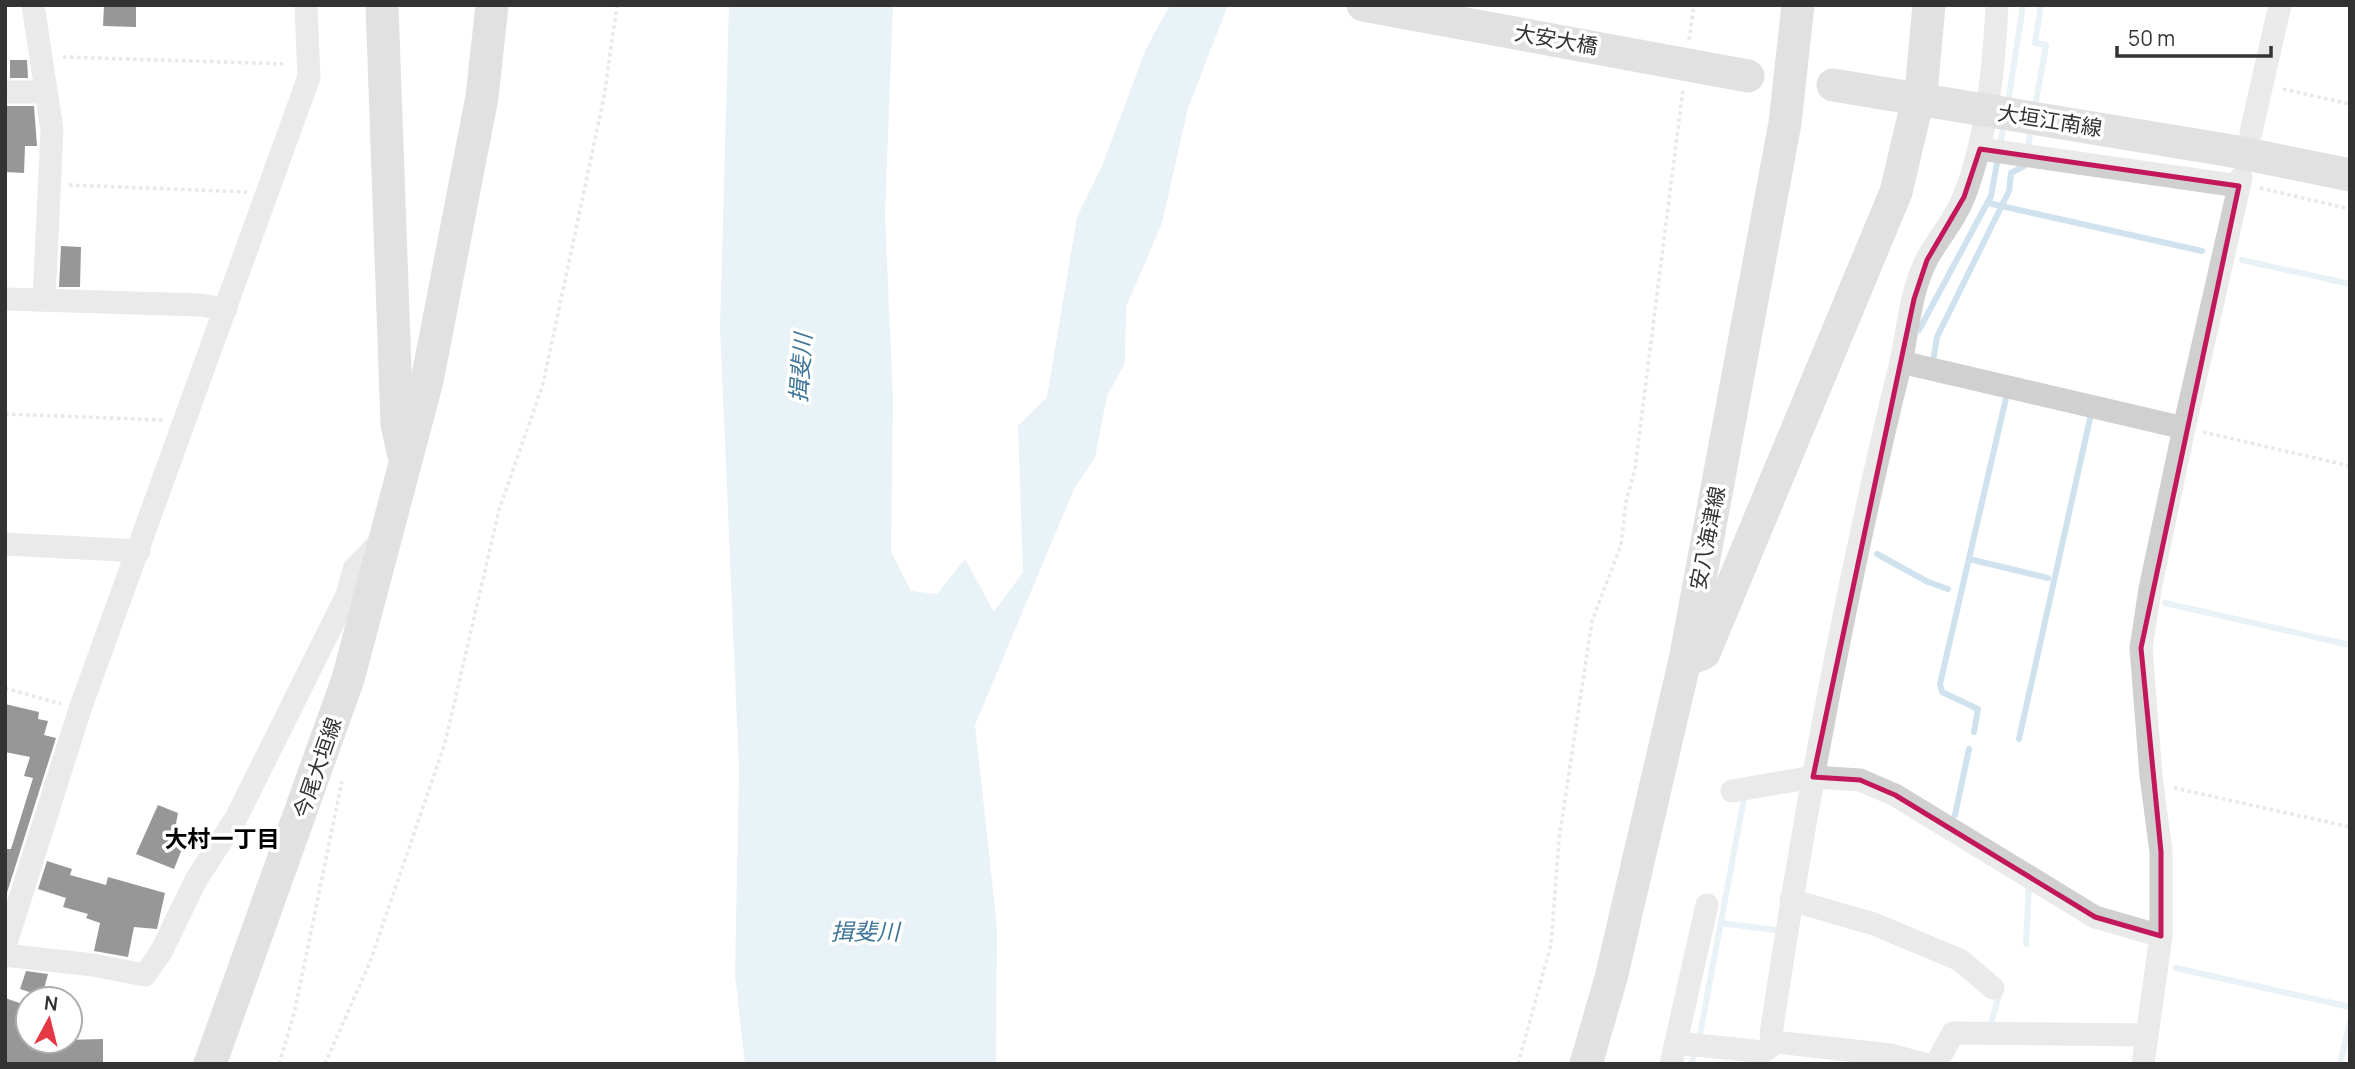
<svg xmlns="http://www.w3.org/2000/svg" width="2355" height="1069" font-family="Manrope,'Noto Sans JP',sans-serif">
  <style>
    .water { fill: #cfe2ee }
    .lines { fill: none; stroke-linecap: round; stroke-linejoin: round }
    .stream { stroke: #cfe2ee; stroke-width: 6 }
    .building { fill: #1a1a1a }
    .path { stroke: #cdcdcd; stroke-width: 3.5; stroke-dasharray: 3.5 3.5; stroke-linecap: butt }
    .street { stroke: #d0d0d0; stroke-width: 23 }
    .secondary { stroke: #bdbdbd; stroke-width: 33 }
    .secondary-bridge { stroke: #bdbdbd; stroke-width: 33 }
    .marked { fill: none; stroke: #c2185b; stroke-width: 5; stroke-linejoin: round }
    .labels { text-anchor: middle; stroke-width: 7; stroke-linejoin: round; paint-order: stroke }
    .street-label { font-size: 21px; fill: #333; stroke: #fff }
    .water-label { font-size: 23px; font-style: italic; fill: #3f7597; stroke: #fff }
    .neighbourhood-label { font-size: 23px; font-weight: bold; fill: #000; stroke: #fff }
  </style>
  <rect width="100%" height="100%" fill="#fff"/>
  <polygon class="water" points="729,5 893,5 885,215 893,400 891,551 911,591 937,594 965,559 994,612 1023,572 1018,426 1047,397 1077,217 1102,166 1146,49 1170,5 1228,5 1188,108 1162,223 1126,307 1125,363 1107,396 1095,458 1074,489 975,725 997,927 996,1064 745,1064 735,975 739,769 720,327"/>
  <g class="lines">
    <g class="stream">
      <polyline points="2008,103 2023,5"/>
      <polyline points="2035,107 2046,45 2035,43 2041,5"/>
      <polyline points="2028,148 2031,128"/>
      <polyline points="1988,203 2202,251"/>
      <polyline points="2242,260 2350,284"/>
      <polyline points="1919,330 1991,196 2004,124"/>
      <polyline points="1933,361 1937,337 2009,191 2011,173 2024,166"/>
      <polyline points="1877,554 1928,582 1948,589"/>
      <polyline points="1969,559 2048,578"/>
      <polyline points="2165,603 2350,645"/>
      <polyline points="1974,732 1978,709 1942,692 1940,684 2007,394 2011,395"/>
      <polyline points="2019,739 2091,414 2086,413"/>
      <polyline points="1955,815 1969,749"/>
      <polyline points="1721,923 1775,930"/>
      <polyline points="2026,944 2029,883"/>
      <polyline points="2176,968 2350,1007"/>
      <polyline points="1990,1027 2000,992"/>
      <polyline points="1699,1040 1744,798 1748,797"/>
      <polyline points="1691,1064 1695,1052"/>
      <polyline points="2340,1064 2350,1022"/>
    </g>
  </g>
  <g class="building">
    <polygon points="104,5 136,5 136,27 103,26"/>
    <polygon points="10,60 27,60 28,78 10,78"/>
    <polygon points="5,106 34,106 37,146 25,146 24,173 5,172"/>
    <polygon points="61,246 81,247 80,287 59,287"/>
    <polygon points="5,704 39,712 38,719 48,721 44,735 56,738 5,899 5,849 11,849 33,778 24,776 30,757 5,752"/>
    <polygon points="158,805 178,813 174,834 186,839 174,869 136,854"/>
    <polygon points="47,861 72,869 70,875 106,885 108,877 165,893 157,929 134,927 128,957 94,951 100,923 86,918 88,914 63,907 66,898 38,889"/>
    <polygon points="26,971 48,974 42,996 20,989"/>
    <polygon points="5,998 28,1006 28,1041 103,1039 103,1064 5,1064"/>
  </g>
  <g class="lines">
    <g class="path">
      <polyline points="1689,40 1694,5"/>
      <polyline points="63,57 287,64"/>
      <polyline points="2283,89 2350,104"/>
      <polyline points="69,185 247,192"/>
      <polyline points="2260,188 2350,209"/>
      <polyline points="5,414 164,420"/>
      <polyline points="2203,432 2350,466"/>
      <polyline points="5,688 61,704"/>
      <polyline points="2174,788 2350,827"/>
      <polyline points="279,1064 294,1014 342,781"/>
      <polyline points="325,1064 370,962 445,743 499,510 543,384 604,97 617,5"/>
      <polyline points="1518,1064 1551,945 1559,839 1592,621 1621,545 1626,502 1635,469 1683,89"/>
    </g>
    <g class="street">
      <polyline points="33,5 52,130 44,300"/>
      <polyline points="5,92 45,92"/>
      <polyline points="2251,132 2280,5"/>
      <polyline points="1980,149 2239,186"/>
      <polyline points="5,299 200,305 226,309"/>
      <path d="M1901 362C1908 329 1911 289 1927 259 1939 237 1956 219 1965 194 1987 136 1994 68 1997 5"/>
      <polyline points="5,544 139,551"/>
      <polyline points="1732,791 1813,777 1860,780 1895,795 2095,917 2161,936"/>
      <polyline points="1791,900 1874,924 1960,960 1993,988"/>
      <polyline points="5,946 80,709 309,77 306,5"/>
      <polyline points="5,955 93,965 145,975 161,952 196,880 236,818 347,595 354,569 384,538"/>
      <path d="M1776 1042 1771 1034C1805 808 1846 584 1901 362L2184 428"/>
      <polyline points="1677,1043 1763,1052 1776,1042 1891,1055 1924,1064"/>
      <polyline points="1671,1064 1707,905"/>
      <polyline points="1936,1064 1953,1033 2147,1035"/>
      <polyline points="2143,1064 2161,936 2161,852 2151,776 2141,648 2150,589 2184,428 2241,178"/>
    </g>
    <g class="secondary">
      <polyline points="382,5 397,424 403,452"/>
      <polyline points="1691,658 1704,653 1896,192 1922,82 1929,5"/>
      <polyline points="210,1064 348,679 427,381 482,97 492,5"/>
      <polyline points="1586,1064 1611,978 1685,660 1785,123 1798,5"/>
    </g>
    <g class="secondary-bridge">
      <polyline points="1363,5 1748,76"/>
      <polyline points="1833,85 2232,151 2350,175"/>
    </g>
  </g>
  <path d="M0 0H2355V1069H0ZM1980 149 2239 186 2141 648 2161 852V936L2095 917 1895 795 1860 780 1813 777 1914 299 1927 260 1964 197Z" fill="#fff" fill-opacity=".55" fill-rule="evenodd"/>
  <path class="marked" d="M1980 149 2239 186 2141 648 2161 852V936L2095 917 1895 795 1860 780 1813 777 1914 299 1927 260 1964 197Z"/>
  <g class="labels">
    <g class="street-label">
      <text transform="translate(1556 40) rotate(10)" y="7">大安大橋</text>
      <text transform="translate(2050 121) rotate(9)" y="7">大垣江南線</text>
      <text transform="translate(1708 538) rotate(-79)" y="7">安八海津線</text>
      <text transform="translate(318 768) rotate(-71)" y="7">今尾大垣線</text>
    </g>
    <g class="water-label">
      <text transform="translate(801 368) rotate(-86)" y="8">揖斐川</text>
      <text x="865" y="940">揖斐川</text>
    </g>
    <g class="neighbourhood-label">
      <text x="222" y="847">大村一丁目</text>
    </g>
  </g>
  <rect width="2355" height="1069" fill="none" stroke="#333333" stroke-width="14"/>
  <g transform="translate(49 1020) rotate(7)"><circle r="33" fill="#ffffff" stroke="#adadad" stroke-width="2"/>
  <path d="M0-5L12 26L0 18L-12 26Z" fill="#e63946"/>
  <text y="-10" font-size="19" font-weight="bold" text-anchor="middle" fill="#333333">N</text>
  </g>
  <path d="M2117 46v10h154v-10" fill="none" stroke="#333333" stroke-width="3.5"/>
  <text x="2128" y="46" font-size="21" fill="#333333" stroke="#ffffff" stroke-width="5" paint-order="stroke">50 m</text>
</svg>
